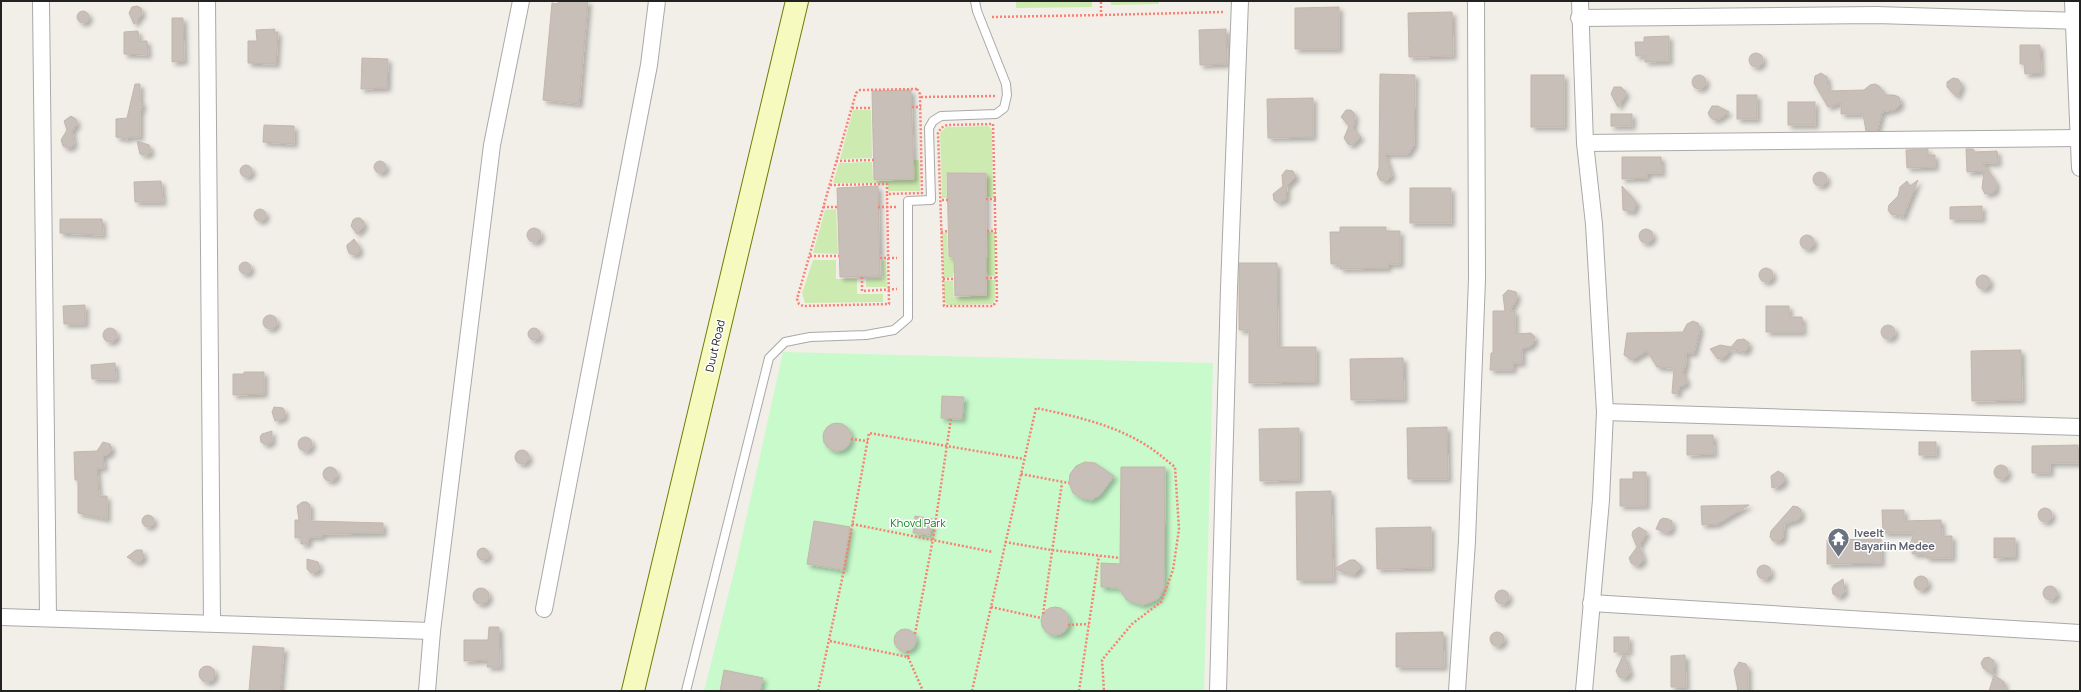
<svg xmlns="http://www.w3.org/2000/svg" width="2081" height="692" font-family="Manrope,sans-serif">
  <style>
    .grass { fill: #cdebb0 }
    .park { fill: #c8facc }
    .building { fill: #c7bfb8; stroke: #c4b6ab; filter: url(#shadow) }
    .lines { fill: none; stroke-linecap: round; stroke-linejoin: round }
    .lane-casing { stroke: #a9a9a9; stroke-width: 10 }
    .street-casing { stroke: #a9a9a9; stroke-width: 18 }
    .secondary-casing { stroke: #707d05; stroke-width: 24 }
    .path { stroke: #fa8072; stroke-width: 2.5; stroke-dasharray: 2 2; stroke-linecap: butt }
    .lane { stroke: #fff; stroke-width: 8 }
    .street { stroke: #fff; stroke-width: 16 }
    .secondary { stroke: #f7fabf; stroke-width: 22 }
    .labels { text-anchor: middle; stroke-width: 3; stroke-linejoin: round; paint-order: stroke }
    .street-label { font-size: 11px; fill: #222; stroke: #fff }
    .park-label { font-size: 11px; fill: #0c8416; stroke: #fff }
    .worship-label { font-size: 11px; font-weight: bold; fill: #5b616d; stroke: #fff; text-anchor: start }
  </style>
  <defs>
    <filter id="shadow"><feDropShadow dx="3.5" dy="3.5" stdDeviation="2" flood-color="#0004"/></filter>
  </defs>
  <rect width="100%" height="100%" fill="#f2efe9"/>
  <g class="grass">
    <polygon points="1016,1 1092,1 1092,7 1016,8"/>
    <polygon points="1111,1 1159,1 1159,4 1111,5"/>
    <polygon points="853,110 871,110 872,158 840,159"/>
    <polygon points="989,126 992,131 993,197 987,197 986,172 946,173 947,198 942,198 940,133 946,127"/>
    <polygon points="914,160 919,160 920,191 888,191 888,183 833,183 839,163 872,162 873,181 914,180"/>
    <polygon points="836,209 838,254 813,253 825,210"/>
    <polygon points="987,232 995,232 995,276 988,275 987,272 953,273 953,277 944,278 942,233 947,233 948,258 988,257"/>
    <polygon points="813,260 836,260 836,279 857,279 857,294 883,294 883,302 805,303 802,293"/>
    <polygon points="886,260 887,287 866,287 866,279 883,278 882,261"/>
    <polygon points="987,280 995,280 995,299 992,304 949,305 944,302 944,281 953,281 954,297 987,296"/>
  </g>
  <polygon class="park" points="783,352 1213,363 1204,691 704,691 736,564"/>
  <g class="building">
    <polygon points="558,1 588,1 579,104 543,100 552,3 558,4"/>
    <polygon points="137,6 141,8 142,14 134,24 129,13 132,7"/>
    <polygon points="1339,7 1339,49 1295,49 1295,8"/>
    <circle cx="83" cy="17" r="6"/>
    <polygon points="1452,12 1453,56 1409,57 1408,13"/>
    <polygon points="172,18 183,18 184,61 172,62"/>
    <polygon points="275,29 274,32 278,32 276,64 248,63 248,41 257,41 256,30"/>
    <polygon points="1226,29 1227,64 1200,65 1199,30"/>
    <polygon points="138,31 139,41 147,41 148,55 124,54 124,32"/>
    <polygon points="1669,36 1669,61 1645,62 1645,56 1636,56 1635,42 1644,42 1644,37"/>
    <polygon points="2020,45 2040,45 2041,73 2025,74 2024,64 2020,64"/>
    <circle cx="1756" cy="60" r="7"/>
    <polygon points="362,58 388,59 387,88 361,89"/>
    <polygon points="1821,73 1827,77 1828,91 1864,90 1870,85 1875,84 1879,86 1886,95 1894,95 1899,97 1901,104 1896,109 1882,112 1877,131 1866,131 1863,114 1841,114 1841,103 1828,107 1814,83 1815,76"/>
    <polygon points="1380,74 1415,75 1414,145 1408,154 1385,154 1392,175 1389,179 1385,181 1380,180 1377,174 1379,168"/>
    <circle cx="1699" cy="82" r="7"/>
    <rect x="1531" y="75" width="33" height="52"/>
    <polygon points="1953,78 1958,79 1962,85 1957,97 1947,87 1947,82"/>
    <polygon points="135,84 140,84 140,101 143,104 140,113 140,137 129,137 128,139 116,137 116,119 127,118"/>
    <polygon points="1614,87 1621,87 1626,92 1625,96 1618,107 1611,94"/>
    <polygon points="911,90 914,179 874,180 872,91"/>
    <rect x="1737" y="95" width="20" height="24"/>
    <polygon points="1313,98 1313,137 1268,138 1267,99"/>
    <rect x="1788" y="102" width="27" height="23"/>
    <polygon points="1712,106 1718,106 1729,112 1719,119 1714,120 1710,117 1708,113"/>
    <polygon points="1346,110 1351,110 1354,113 1355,118 1353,128 1361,137 1352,145 1348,144 1344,138 1349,126 1341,117"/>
    <rect x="1611" y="114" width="21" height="12"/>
    <polygon points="71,116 76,119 77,124 72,131 74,143 72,147 67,148 63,146 61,140 67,130 64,121"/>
    <polygon points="264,125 294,126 294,144 263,142"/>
    <polygon points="137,141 149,145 151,151 148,155 140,154"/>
    <polygon points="1928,149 1928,155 1935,155 1935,167 1907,168 1906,150"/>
    <polygon points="1966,149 1973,149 1975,152 1997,151 1998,163 1983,163 1996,182 1996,190 1992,193 1985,194 1982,188 1984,171 1967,172"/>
    <polygon points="1622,157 1661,157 1662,173 1647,173 1647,178 1622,179"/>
    <circle cx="380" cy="167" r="6"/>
    <circle cx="246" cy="171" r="6"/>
    <polygon points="1286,170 1293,171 1296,177 1287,186 1286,199 1278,203 1274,200 1273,194 1283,186 1282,175"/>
    <circle cx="1820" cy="179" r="7"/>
    <polygon points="947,173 986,173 986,295 955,296 954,257 949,257"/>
    <polygon points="1918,180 1902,219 1902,216 1891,214 1888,210 1889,205 1898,196 1900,187 1907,181 1910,186"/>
    <polygon points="161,181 163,202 135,202 134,182"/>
    <polygon points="878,186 880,276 840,277 837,188"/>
    <polygon points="1622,186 1637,203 1633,212 1623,210"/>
    <rect x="1410" y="188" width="41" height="35"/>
    <polygon points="1982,206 1982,219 1950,219 1950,207"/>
    <circle cx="260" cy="215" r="6"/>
    <polygon points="356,218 360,218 364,222 363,228 357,234 351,226 353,220"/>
    <polygon points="60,219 102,219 103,235 60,233"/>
    <polygon points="1340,227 1386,227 1386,231 1400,231 1400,264 1388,264 1388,268 1340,269 1340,264 1331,264 1330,232 1340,232"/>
    <circle cx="534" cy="235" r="7"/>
    <circle cx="1646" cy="236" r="7"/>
    <circle cx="1807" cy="242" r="7"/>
    <polygon points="354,239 360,248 358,254 353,255 349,253 347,248 347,245"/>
    <circle cx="245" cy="268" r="6"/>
    <polygon points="1239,263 1277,263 1278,347 1316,347 1316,382 1249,383 1249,330 1239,330"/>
    <circle cx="1766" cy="275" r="7"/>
    <circle cx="1983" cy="282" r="7"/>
    <polygon points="1508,290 1516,292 1517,296 1516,300 1510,311 1515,311 1515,334 1531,333 1534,336 1535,340 1531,346 1522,349 1522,363 1513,363 1513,370 1490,370 1491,353 1493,353 1493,311 1505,311 1503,295"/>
    <polygon points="85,305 85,324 64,324 63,306"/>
    <polygon points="1766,306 1789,306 1789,317 1802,317 1803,332 1766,332"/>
    <circle cx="270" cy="322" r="7"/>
    <polygon points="1693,321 1698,323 1700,329 1694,353 1686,353 1686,363 1683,373 1687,381 1685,385 1679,387 1678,394 1672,393 1674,368 1657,367 1647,351 1632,360 1624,355 1627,333 1683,332 1687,324"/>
    <circle cx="1888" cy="332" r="7"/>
    <circle cx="534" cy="334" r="6"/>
    <circle cx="110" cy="335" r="7"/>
    <polygon points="1744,339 1749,343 1748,349 1745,352 1730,349 1725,357 1718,359 1710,349 1720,345 1731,347 1737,340"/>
    <polygon points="2021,350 2022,400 1972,401 1971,351"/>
    <polygon points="1403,358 1404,399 1351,400 1350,359"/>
    <polygon points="115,363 116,379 92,379 91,365"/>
    <polygon points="244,372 264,372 264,394 233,395 233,374 244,374"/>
    <polygon points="942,396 964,397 962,419 941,418"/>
    <polygon points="274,407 283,408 285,412 284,418 275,421 272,412"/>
    <circle cx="837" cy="437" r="14"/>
    <polygon points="1447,427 1448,479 1408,479 1407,428"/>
    <polygon points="1299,428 1299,480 1260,481 1259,429"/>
    <polygon points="272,431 272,442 266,445 261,442 260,437 262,434"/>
    <polygon points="1687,435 1713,435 1714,454 1687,455"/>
    <circle cx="305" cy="444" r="7"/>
    <polygon points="103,442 110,444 112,449 109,454 103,456 104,468 97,468 99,496 107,496 107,519 78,513 78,480 75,480 74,452 97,451"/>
    <rect x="1919" y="442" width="17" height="13"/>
    <polygon points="2078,445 2079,463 2050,463 2050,473 2032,473 2032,446"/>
    <circle cx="522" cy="457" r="7"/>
    <polygon points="1085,462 1095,463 1114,476 1100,495 1091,500 1081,498 1073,493 1069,483 1070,474 1076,466"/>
    <circle cx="2001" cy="472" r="7"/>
    <polygon points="1121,467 1165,467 1164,587 1158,599 1143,605 1127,600 1118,588 1101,587 1101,563 1120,564"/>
    <circle cx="330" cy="474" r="7"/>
    <polygon points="1778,471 1783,474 1785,481 1780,486 1772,488 1771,476"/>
    <polygon points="1633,472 1646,472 1646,506 1620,506 1620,479 1633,479"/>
    <polygon points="1331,491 1333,580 1297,580 1296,492"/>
    <polygon points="302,502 307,502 310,505 310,521 383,523 383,533 322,534 322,537 309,537 308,544 301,544 301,537 295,538 295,520 299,520 297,506"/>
    <polygon points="1749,505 1717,524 1702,525 1701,506"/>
    <polygon points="1793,506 1798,507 1801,510 1801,517 1797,520 1784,524 1783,538 1780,541 1773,541 1770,537 1771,531"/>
    <circle cx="2045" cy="515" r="7"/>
    <polygon points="1882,510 1904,510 1904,521 1941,520 1942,536 1952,536 1952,558 1926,558 1926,554 1913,554 1909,547 1914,533 1883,533"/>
    <circle cx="148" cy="521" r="6"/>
    <polygon points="915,516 932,519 930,535 913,533"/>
    <polygon points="1663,518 1668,519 1672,521 1672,528 1669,532 1664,532 1656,529 1660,520"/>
    <polygon points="814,521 850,527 843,570 807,564"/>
    <polygon points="1431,527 1431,568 1377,569 1376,528"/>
    <polygon points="1639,527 1647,532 1639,546 1643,557 1643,561 1639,565 1635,565 1631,563 1629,558 1637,547 1632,535 1633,531"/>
    <polygon points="1994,538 2015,538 2015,557 1994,558"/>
    <polygon points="1881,539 1881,563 1827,564 1827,540"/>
    <circle cx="483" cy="554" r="6"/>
    <polygon points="136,550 142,550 144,558 139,562 135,562 127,557"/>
    <polygon points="307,559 318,562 320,568 317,572 311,573 307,569"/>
    <polygon points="1350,560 1355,560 1362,567 1355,574 1351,574 1334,569"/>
    <circle cx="1764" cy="572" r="7"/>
    <circle cx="1921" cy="583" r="7"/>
    <polygon points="1843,579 1845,592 1839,597 1833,594 1832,589 1834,585"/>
    <circle cx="2050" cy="593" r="7"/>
    <circle cx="481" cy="596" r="8"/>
    <circle cx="1502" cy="597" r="7"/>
    <circle cx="1055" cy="621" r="14"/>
    <polygon points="489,627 499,627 500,667 487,667 488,660 464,661 464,640 488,640"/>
    <circle cx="905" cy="640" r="11"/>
    <circle cx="1497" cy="639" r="7"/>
    <polygon points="1443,632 1444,667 1396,667 1396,633"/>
    <rect x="1614" y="637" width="15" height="15"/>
    <polygon points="253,646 284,648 280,691 249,691"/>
    <polygon points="1624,653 1630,672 1628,676 1624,678 1619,677 1616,671"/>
    <polygon points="1685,655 1686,687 1671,687 1671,656"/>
    <polygon points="1989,657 1994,661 1993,675 1983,668 1981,663 1984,658"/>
    <polygon points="1739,662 1746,664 1748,668 1748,691 1738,691 1734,670"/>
    <circle cx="207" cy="674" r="8"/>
    <polygon points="724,670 763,678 760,691 720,691"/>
    <polygon points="1994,675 2004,682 2005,691 1989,691"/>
  </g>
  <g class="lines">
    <defs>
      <polyline id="lane" points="686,691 769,358 785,342 810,337 866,335 894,330 908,318 908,201 931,200 929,128 933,121 941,116 996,114 1004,108 1007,95 1006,84 977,11 975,1"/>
      <g id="street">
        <polyline points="41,1 48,618"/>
        <polyline points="207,1 212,623"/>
        <polyline points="1580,1 1585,143 1594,224 1605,412 1601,500 1584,691"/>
        <polyline points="2073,1 2080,168"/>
        <polyline points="1579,18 1876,15 2080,21"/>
        <polyline points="1585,143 2078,138"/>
        <polyline points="1605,412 2080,427"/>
        <polyline points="1591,603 2080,633"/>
        <polyline points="544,609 649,65 657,1"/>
        <polyline points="1,617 432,631"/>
        <polyline points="427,691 432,631 492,145 521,1"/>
        <polyline points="1218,691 1229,288 1240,1"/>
        <polyline points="1457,691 1467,541 1477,279 1476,1"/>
      </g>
      <polyline id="secondary" points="633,691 797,1"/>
    </defs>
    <use href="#lane" class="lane-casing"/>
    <use href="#street" class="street-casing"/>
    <use href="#secondary" class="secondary-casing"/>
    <g class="path">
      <polyline points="1101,15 1224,12"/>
      <polyline points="992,17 1101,15 1101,1"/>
      <polygon points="917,89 920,94 922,193 887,194 889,304 803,306 799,304 797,299 856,93 860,90"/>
      <polyline points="921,97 996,96"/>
      <polyline points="912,107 921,107"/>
      <polyline points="852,108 872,108"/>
      <polygon points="993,124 997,300 993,306 944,306 938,133 941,128 947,125"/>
      <polyline points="836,161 874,160"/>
      <polyline points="830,185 887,184 887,194"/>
      <polyline points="986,199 996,199"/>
      <polyline points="942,200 948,200"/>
      <polyline points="823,207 838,207"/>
      <polyline points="878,207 898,207"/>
      <polyline points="987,231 996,231"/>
      <polyline points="941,232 948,231"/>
      <polyline points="810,256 839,256"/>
      <polyline points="880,258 897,258"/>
      <polyline points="862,277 862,291 897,289"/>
      <polyline points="986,278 997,278"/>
      <polyline points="943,279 954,279"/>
      <polyline points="851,439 868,441"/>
      <polyline points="1021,474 1069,483"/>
      <polyline points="852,524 993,552"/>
      <polyline points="1005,542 1051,550 1120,558"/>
      <polyline points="991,607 1041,618"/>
      <polyline points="1043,614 1062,483"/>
      <polyline points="1068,625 1089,624"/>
      <polyline points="915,634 933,539 951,418"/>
      <polyline points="830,641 908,657 923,691"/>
      <polyline points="908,651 908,657"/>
      <polyline points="818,691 844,570 869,433 1024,459"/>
      <path d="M972 691 1036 408C1074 416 1116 425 1149 447 1158 453 1166 460 1175 467L1179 529 1173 570 1161 602 1132 624 1102 660 1104 691"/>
      <polyline points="1079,691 1099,556"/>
    </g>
    <use href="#lane" class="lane"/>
    <use href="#street" class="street"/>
    <use href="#secondary" class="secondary"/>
  </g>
  <defs>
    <symbol id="temple-pin" viewBox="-11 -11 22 30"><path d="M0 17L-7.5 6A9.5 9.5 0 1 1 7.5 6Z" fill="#6b7280" stroke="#fff"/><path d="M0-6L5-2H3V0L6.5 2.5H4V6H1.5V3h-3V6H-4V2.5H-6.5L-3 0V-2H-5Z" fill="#fff"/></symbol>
  </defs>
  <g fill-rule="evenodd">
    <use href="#temple-pin" x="1826" y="526" width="25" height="34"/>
  </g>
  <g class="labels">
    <g class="street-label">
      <text transform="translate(715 346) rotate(-77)" y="4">Duut Road</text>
    </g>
    <g class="park-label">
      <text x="918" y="527">Khovd Park</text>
    </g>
    <g class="worship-label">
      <text x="1854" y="537">Iveelt<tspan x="1854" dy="13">Bayariin Medee</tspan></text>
    </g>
  </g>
  <rect width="2081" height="692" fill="none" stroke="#222222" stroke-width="4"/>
</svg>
